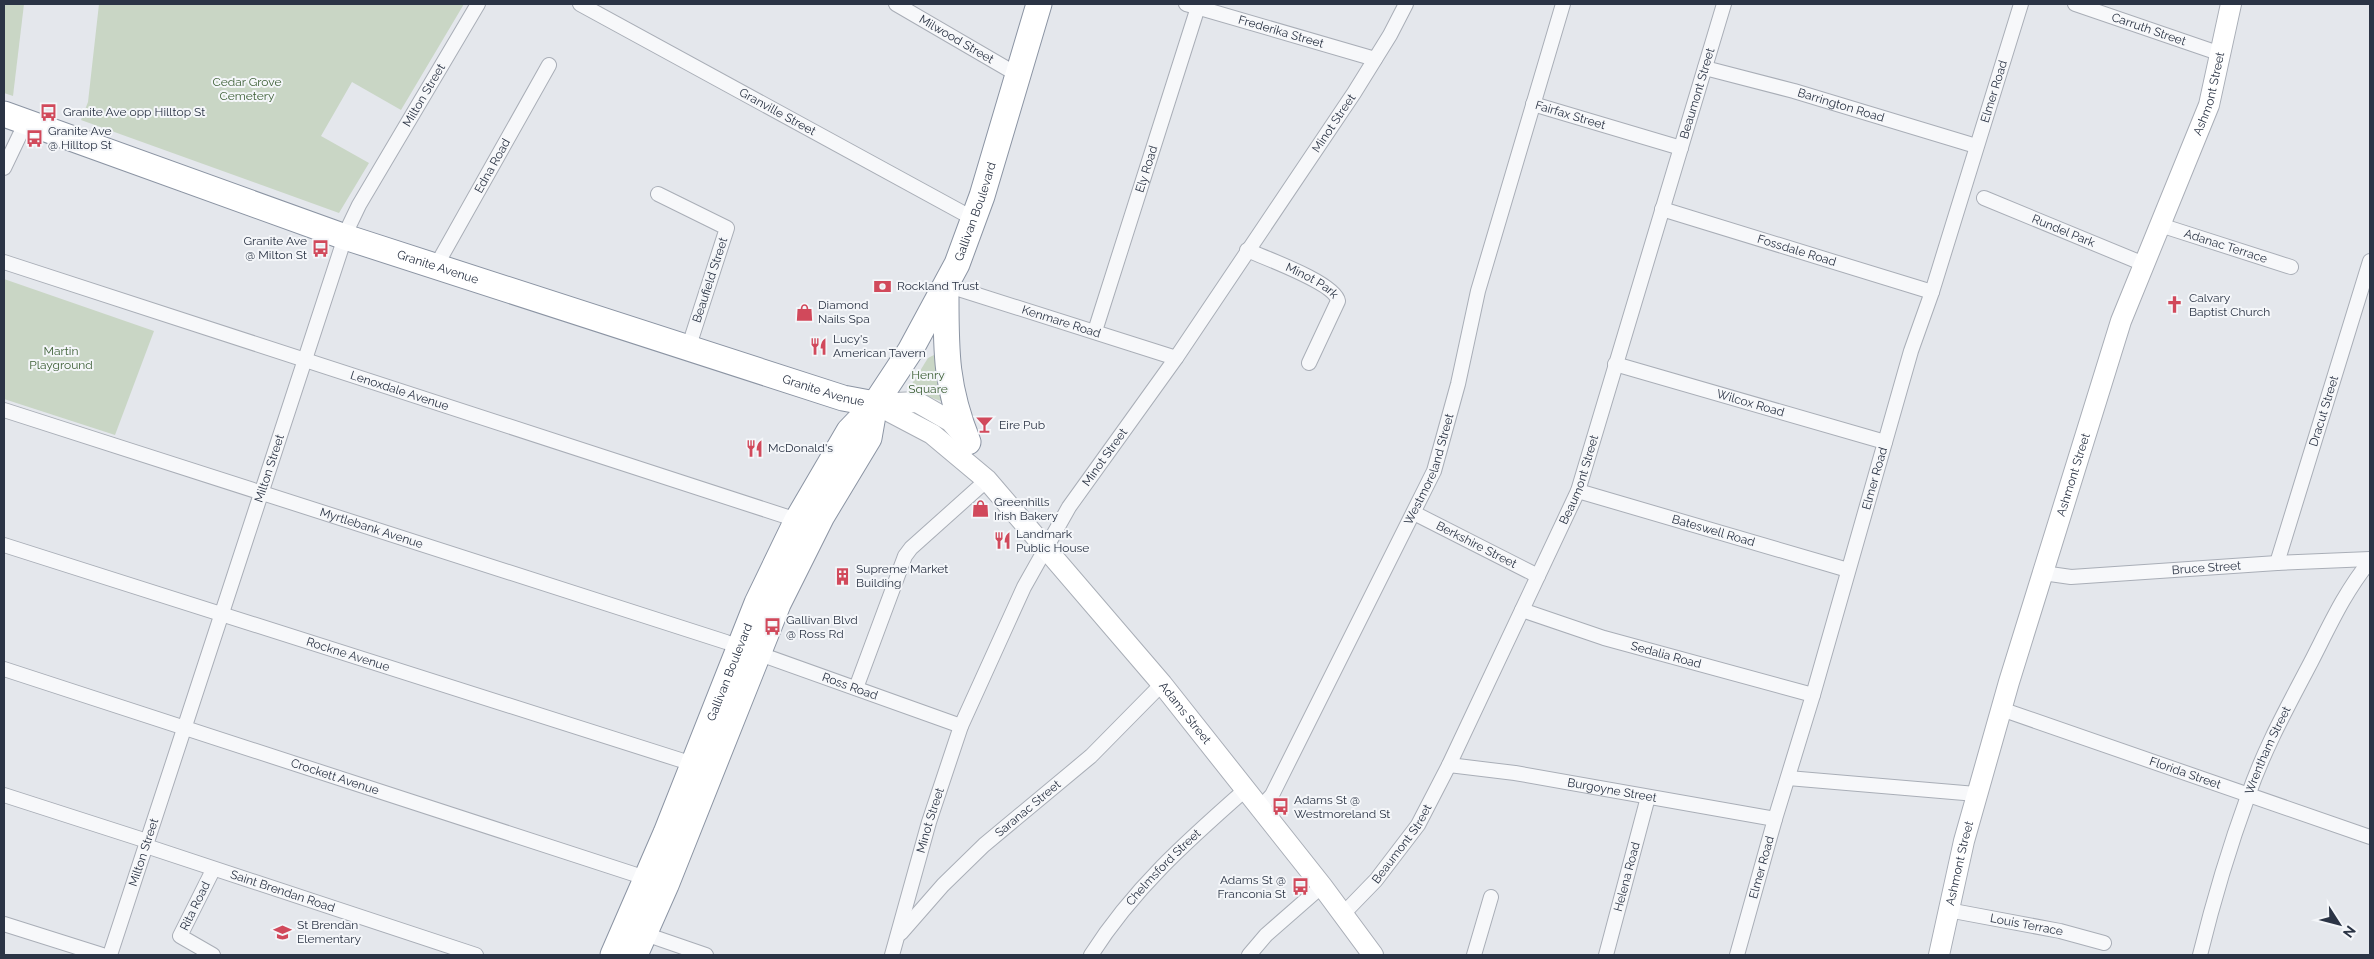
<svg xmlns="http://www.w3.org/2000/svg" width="2374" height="959" font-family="Raleway,sans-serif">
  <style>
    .green { fill: #c9d6c5 }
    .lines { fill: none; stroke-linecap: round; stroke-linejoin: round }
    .street-casing { stroke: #a9aeb7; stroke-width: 16 }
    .secondary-casing { stroke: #a9aeb7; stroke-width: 22 }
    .highway-casing { stroke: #8b94a3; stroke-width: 27 }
    .street { stroke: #f7f8fa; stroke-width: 14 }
    .secondary { stroke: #fff; stroke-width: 20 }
    .highway { stroke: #fff; stroke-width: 25 }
    .labels { text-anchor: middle; stroke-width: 4; stroke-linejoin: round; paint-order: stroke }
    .street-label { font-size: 12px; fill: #2b3445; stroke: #f4f6f9 }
    .park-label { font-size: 12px; fill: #3f6138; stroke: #f4f6f9 }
    .poi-label { font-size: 12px; fill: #2b3445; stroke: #f4f6f9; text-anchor: start }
  </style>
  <rect width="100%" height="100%" fill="#e4e7ec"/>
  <g class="green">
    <polygon points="4,4 24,4 13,96 4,93"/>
    <polygon points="99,4 464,4 401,110 352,82 321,136 369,163 339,213 81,120 88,102"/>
    <polygon points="4,279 154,331 115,435 4,399"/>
    <polygon points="934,355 937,357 944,402 912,391 910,387 928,358"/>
  </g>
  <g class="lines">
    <defs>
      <g id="street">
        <path id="s1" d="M580 4 974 219"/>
        <path id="s2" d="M896 4 1018 75"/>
        <path id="s3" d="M1186 4 1375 59"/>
        <path id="s4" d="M2075 4 2221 54"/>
        <path id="s5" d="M1705 68 1794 91 1976 146"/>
        <path id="s6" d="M1533 104 1681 148"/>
        <polyline points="4,168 26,122"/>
        <polyline points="658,194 727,228 688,349"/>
        <path id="s7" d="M1984 198 2144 264"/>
        <path id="s8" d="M1662 209 1932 292"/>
        <path id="s9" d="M2160 225 2291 267"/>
        <path id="s10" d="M1247 250C1265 258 1335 283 1338 301L1309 363"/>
        <path id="s11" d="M4 262 797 520"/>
        <path id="s12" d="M436 266 549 65"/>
        <path id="s13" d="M946 285 1176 358"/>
        <path id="s14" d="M1095 331 1198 7"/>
        <path id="s15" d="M1615 364 1885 442"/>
        <path id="s16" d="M4 410 726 642 961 726"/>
        <path id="s17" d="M1578 491 1848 570"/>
        <path id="s18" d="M1414 513 1538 576"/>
        <path id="s19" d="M4 545 693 764"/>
        <path id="s20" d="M2277 563 2370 261"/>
        <path id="s21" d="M2043 573 2071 577 2277 563 2370 559"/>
        <path id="s22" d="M1522 610 1604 638 1813 695"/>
        <path id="s23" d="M4 669 652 880"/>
        <polyline points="856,688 905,556 911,548 987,480"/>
        <path id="s24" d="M2001 709 2370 837"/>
        <path id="s25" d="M1449 765 1515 773 1775 819"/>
        <polyline points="1788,778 1976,794"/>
        <polyline points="4,795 147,841"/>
        <path id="s26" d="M1260 808 1272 795 1434 471 1458 384 1478 291 1563 4"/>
        <path id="s27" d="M146 846 476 955"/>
        <polyline points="213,870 180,936 213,955"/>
        <path id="s28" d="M1948 910 2060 931 2104 943"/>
        <path id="s29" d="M1343 914 1376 880 1418 825 1449 765 1578 491 1724 4"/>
        <polyline points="4,924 102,955"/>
        <path id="s30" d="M901 933 943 885 984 845 1091 756 1162 684"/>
        <polyline points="645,934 706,955"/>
        <path id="s31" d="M110 955 348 228 359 205 478 4"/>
        <path id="s32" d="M892 955 929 822 961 726 1024 587 1069 507 1176 358 1354 93 1390 35 1406 4"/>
        <path id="s33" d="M1091 955C1133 889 1187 841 1245 790"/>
        <polyline points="1249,955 1266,935 1322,886"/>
        <polyline points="1474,955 1491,897"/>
        <path id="s34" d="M1606 955 1648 797"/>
        <path id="s35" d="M1737 955 1775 819 1813 695 1911 351 1932 292 2021 4"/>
        <path id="s36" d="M2200 955C2213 902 2229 848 2248 796 2264 749 2288 706 2311 662 2329 627 2345 591 2370 561"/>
      </g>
      <g id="secondary">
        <path id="s37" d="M875 404 932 434 987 480 1162 684 1322 886 1373 955"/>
        <polyline points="875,404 917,402 950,421 965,438"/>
        <path id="s38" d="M1939 955 1964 841 2009 682 2121 321 2209 105 2231 4"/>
      </g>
      <g id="highway">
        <path id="s39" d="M4 114 345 237 843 398 875 404"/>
        <path d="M946 290C946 349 945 385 968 442"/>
        <path id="s40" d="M613 955 666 833 757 603 797 520 849 431 875 404 910 351 957 264 982 196 1039 4"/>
        <polyline points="635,955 666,885 778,604 822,516 869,438 875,404"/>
      </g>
    </defs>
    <use href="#street" class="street-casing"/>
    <use href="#secondary" class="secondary-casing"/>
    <use href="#highway" class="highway-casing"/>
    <use href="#street" class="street"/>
    <use href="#secondary" class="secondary"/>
    <use href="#highway" class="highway"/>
  </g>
  <defs>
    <symbol id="bus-bare" viewBox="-9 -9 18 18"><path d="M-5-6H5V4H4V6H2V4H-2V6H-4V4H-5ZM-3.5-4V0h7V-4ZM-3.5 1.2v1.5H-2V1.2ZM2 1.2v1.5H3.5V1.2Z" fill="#d1495b" stroke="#f4f6f9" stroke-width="2.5" paint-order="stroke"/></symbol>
    <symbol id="bank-bare" viewBox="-9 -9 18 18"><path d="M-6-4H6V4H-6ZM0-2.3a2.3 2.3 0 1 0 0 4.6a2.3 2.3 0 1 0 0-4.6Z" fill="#d1495b" stroke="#f4f6f9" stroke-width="2.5" paint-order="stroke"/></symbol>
    <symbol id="church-bare" viewBox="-9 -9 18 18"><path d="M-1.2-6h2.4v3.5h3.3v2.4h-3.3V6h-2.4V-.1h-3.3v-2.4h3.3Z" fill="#d1495b" stroke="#f4f6f9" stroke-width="2.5" paint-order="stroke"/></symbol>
    <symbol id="shop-bare" viewBox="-9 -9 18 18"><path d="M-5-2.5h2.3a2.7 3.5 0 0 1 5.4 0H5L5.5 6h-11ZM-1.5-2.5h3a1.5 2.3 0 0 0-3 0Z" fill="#d1495b" stroke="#f4f6f9" stroke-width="2.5" paint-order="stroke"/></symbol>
    <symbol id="restaurant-bare" viewBox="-9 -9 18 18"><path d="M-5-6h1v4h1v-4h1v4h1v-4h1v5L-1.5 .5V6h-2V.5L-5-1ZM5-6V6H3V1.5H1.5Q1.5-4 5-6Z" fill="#d1495b" stroke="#f4f6f9" stroke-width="2.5" paint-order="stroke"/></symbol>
    <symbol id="bar-bare" viewBox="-9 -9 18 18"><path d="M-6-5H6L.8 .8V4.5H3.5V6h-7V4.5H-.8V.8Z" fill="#d1495b" stroke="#f4f6f9" stroke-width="2.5" paint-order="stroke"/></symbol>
    <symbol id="building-bare" viewBox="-9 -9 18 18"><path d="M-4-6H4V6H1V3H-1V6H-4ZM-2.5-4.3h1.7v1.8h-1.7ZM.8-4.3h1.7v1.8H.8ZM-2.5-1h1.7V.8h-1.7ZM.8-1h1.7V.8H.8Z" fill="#d1495b" stroke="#f4f6f9" stroke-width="2.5" paint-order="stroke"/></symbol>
    <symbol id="school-bare" viewBox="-9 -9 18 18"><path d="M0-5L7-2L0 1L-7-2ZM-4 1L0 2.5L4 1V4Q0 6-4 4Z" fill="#d1495b" stroke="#f4f6f9" stroke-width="2.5" paint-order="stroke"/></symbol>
  </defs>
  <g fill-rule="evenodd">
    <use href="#bus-bare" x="36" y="100" width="25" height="25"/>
    <use href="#bus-bare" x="22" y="126" width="25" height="25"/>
    <use href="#bus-bare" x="308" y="236" width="25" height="25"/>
    <use href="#bank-bare" x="870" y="274" width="25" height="25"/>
    <use href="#church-bare" x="2162" y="292" width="25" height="25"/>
    <use href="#shop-bare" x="792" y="300" width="25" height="25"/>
    <use href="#restaurant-bare" x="806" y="334" width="25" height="25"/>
    <use href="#bar-bare" x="972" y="412" width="25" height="25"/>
    <use href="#restaurant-bare" x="742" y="436" width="25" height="25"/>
    <use href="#shop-bare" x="968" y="496" width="25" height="25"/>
    <use href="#restaurant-bare" x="990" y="528" width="25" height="25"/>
    <use href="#building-bare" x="830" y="564" width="25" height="25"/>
    <use href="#bus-bare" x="760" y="614" width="25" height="25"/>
    <use href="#bus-bare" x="1268" y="794" width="25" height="25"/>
    <use href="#bus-bare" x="1288" y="874" width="25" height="25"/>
    <use href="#school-bare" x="270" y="920" width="25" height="25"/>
  </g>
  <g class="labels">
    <g class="street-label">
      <text dy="4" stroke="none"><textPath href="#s4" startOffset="78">Carruth Street</textPath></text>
      <text dy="4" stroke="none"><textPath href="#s3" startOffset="99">Frederika Street</textPath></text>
      <text dy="4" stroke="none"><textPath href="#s2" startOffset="70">Milwood Street</textPath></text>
      <text dy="4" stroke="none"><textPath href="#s35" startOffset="901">Elmer Road</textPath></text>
      <text dy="4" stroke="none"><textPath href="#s29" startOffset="902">Beaumont Street</textPath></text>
      <text dy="4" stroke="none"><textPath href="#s38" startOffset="904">Ashmont Street</textPath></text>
      <text dy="4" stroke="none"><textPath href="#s31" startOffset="918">Milton Street</textPath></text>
      <text dy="4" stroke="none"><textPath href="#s5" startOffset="141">Barrington Road</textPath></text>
      <text dy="4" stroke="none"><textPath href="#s1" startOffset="225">Granville Street</textPath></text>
      <text dy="4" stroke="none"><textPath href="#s6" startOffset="39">Fairfax Street</textPath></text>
      <text dy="4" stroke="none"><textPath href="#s32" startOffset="950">Minot Street</textPath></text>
      <text dy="4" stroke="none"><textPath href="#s12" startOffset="115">Edna Road</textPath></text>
      <text dy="4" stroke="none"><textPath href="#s14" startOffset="170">Ely Road</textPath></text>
      <text dy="4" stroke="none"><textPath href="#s40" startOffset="831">Gallivan Boulevard</textPath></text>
      <text dy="4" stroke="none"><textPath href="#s7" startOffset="86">Rundel Park</textPath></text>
      <text dy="4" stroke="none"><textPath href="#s9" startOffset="69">Adanac Terrace</textPath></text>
      <text dy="4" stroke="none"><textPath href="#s8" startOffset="141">Fossdale Road</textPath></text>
      <text dy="4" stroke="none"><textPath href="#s39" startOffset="460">Granite Avenue</textPath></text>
      <text transform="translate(710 280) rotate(-72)" y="4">Beaufield Street</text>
      <text dy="4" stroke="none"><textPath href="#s10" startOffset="72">Minot Park</textPath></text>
      <text dy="4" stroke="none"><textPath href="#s13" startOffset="121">Kenmare Road</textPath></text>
      <text dy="4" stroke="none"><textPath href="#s39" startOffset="865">Granite Avenue</textPath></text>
      <text dy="4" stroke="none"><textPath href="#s11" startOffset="416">Lenoxdale Avenue</textPath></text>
      <text dy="4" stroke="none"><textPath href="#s15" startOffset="141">Wilcox Road</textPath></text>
      <text dy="4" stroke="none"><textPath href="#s20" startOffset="159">Dracut Street</textPath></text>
      <text dy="4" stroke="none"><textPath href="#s32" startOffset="545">Minot Street</textPath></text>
      <text dy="4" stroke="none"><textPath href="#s31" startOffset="512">Milton Street</textPath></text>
      <text dy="4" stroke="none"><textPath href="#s26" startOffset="380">Westmoreland Street</textPath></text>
      <text dy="4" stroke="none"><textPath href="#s38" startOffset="499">Ashmont Street</textPath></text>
      <text dy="4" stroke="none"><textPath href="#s35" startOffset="496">Elmer Road</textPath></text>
      <text dy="4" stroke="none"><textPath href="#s29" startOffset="498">Beaumont Street</textPath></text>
      <text dy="4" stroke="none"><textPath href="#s16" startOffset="386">Myrtlebank Avenue</textPath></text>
      <text dy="4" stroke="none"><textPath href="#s17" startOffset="141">Bateswell Road</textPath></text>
      <text dy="4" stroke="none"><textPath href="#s18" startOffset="70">Berkshire Street</textPath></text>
      <text dy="4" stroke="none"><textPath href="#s21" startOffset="164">Bruce Street</textPath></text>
      <text dy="4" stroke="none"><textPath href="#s19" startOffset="361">Rockne Avenue</textPath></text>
      <text dy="4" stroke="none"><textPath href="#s22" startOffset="151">Sedalia Road</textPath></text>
      <text dy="4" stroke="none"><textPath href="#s40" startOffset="306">Gallivan Boulevard</textPath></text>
      <text dy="4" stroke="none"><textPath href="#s16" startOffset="890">Ross Road</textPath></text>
      <text dy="4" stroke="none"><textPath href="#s37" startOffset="442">Adams Street</textPath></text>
      <text dy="4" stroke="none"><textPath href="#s36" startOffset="216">Wrentham Street</textPath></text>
      <text dy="4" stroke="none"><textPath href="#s24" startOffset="195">Florida Street</textPath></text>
      <text dy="4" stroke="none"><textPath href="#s23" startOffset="348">Crockett Avenue</textPath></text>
      <text dy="4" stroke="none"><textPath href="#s25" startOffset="165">Burgoyne Street</textPath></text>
      <text dy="4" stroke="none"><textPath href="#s30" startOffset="178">Saranac Street</textPath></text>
      <text dy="4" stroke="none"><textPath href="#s32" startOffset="140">Minot Street</textPath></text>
      <text dy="4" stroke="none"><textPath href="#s29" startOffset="92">Beaumont Street</textPath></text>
      <text dy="4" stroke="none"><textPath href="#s31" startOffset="108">Milton Street</textPath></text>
      <text dy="4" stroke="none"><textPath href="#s38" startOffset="94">Ashmont Street</textPath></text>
      <text dy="4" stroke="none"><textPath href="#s35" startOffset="91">Elmer Road</textPath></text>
      <text dy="4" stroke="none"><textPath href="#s33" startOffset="114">Chelmsford Street</textPath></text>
      <text dy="4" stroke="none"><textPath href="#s34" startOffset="81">Helena Road</textPath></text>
      <text dy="4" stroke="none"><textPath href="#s27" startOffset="144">Saint Brendan Road</textPath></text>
      <text transform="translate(195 906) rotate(-64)" y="4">Rita Road</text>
      <text dy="4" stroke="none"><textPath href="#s28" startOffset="80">Louis Terrace</textPath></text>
    </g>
    <g class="park-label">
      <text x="247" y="86">Cedar Grove<tspan x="247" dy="14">Cemetery</tspan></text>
      <text x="61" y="355">Martin<tspan x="61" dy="14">Playground</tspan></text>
      <text x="928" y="379">Henry<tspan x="928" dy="14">Square</tspan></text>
    </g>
    <g class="poi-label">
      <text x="63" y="116">Granite Ave opp Hilltop St</text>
      <text x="48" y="135">Granite Ave<tspan x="48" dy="14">@ Hilltop St</tspan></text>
      <text x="307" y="245" text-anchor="end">Granite Ave<tspan x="307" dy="14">@ Milton St</tspan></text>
      <text x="897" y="290">Rockland Trust</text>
      <text x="2189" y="302">Calvary<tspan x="2189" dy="14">Baptist Church</tspan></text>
      <text x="818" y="309">Diamond<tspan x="818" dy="14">Nails Spa</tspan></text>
      <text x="833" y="343">Lucy's<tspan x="833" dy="14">American Tavern</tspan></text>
      <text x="999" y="429">Eire Pub</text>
      <text x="768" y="452">McDonald's</text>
      <text x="994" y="506">Greenhills<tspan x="994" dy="14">Irish Bakery</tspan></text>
      <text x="1016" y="538">Landmark<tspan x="1016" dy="14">Public House</tspan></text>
      <text x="856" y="573">Supreme Market<tspan x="856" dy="14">Building</tspan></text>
      <text x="786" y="624">Gallivan Blvd<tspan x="786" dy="14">@ Ross Rd</tspan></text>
      <text x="1294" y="804">Adams St @<tspan x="1294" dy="14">Westmoreland St</tspan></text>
      <text x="1286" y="884" text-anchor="end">Adams St @<tspan x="1286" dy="14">Franconia St</tspan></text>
      <text x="297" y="929">St Brendan<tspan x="297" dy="14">Elementary</tspan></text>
    </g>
  </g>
  <rect width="2374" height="959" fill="none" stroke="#2b3445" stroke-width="10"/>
  <g transform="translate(2339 924) rotate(126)" stroke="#f4f6f9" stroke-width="4" paint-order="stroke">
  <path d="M0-4L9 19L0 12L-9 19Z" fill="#2b3445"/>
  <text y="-8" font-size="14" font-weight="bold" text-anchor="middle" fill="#2b3445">N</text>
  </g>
</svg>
